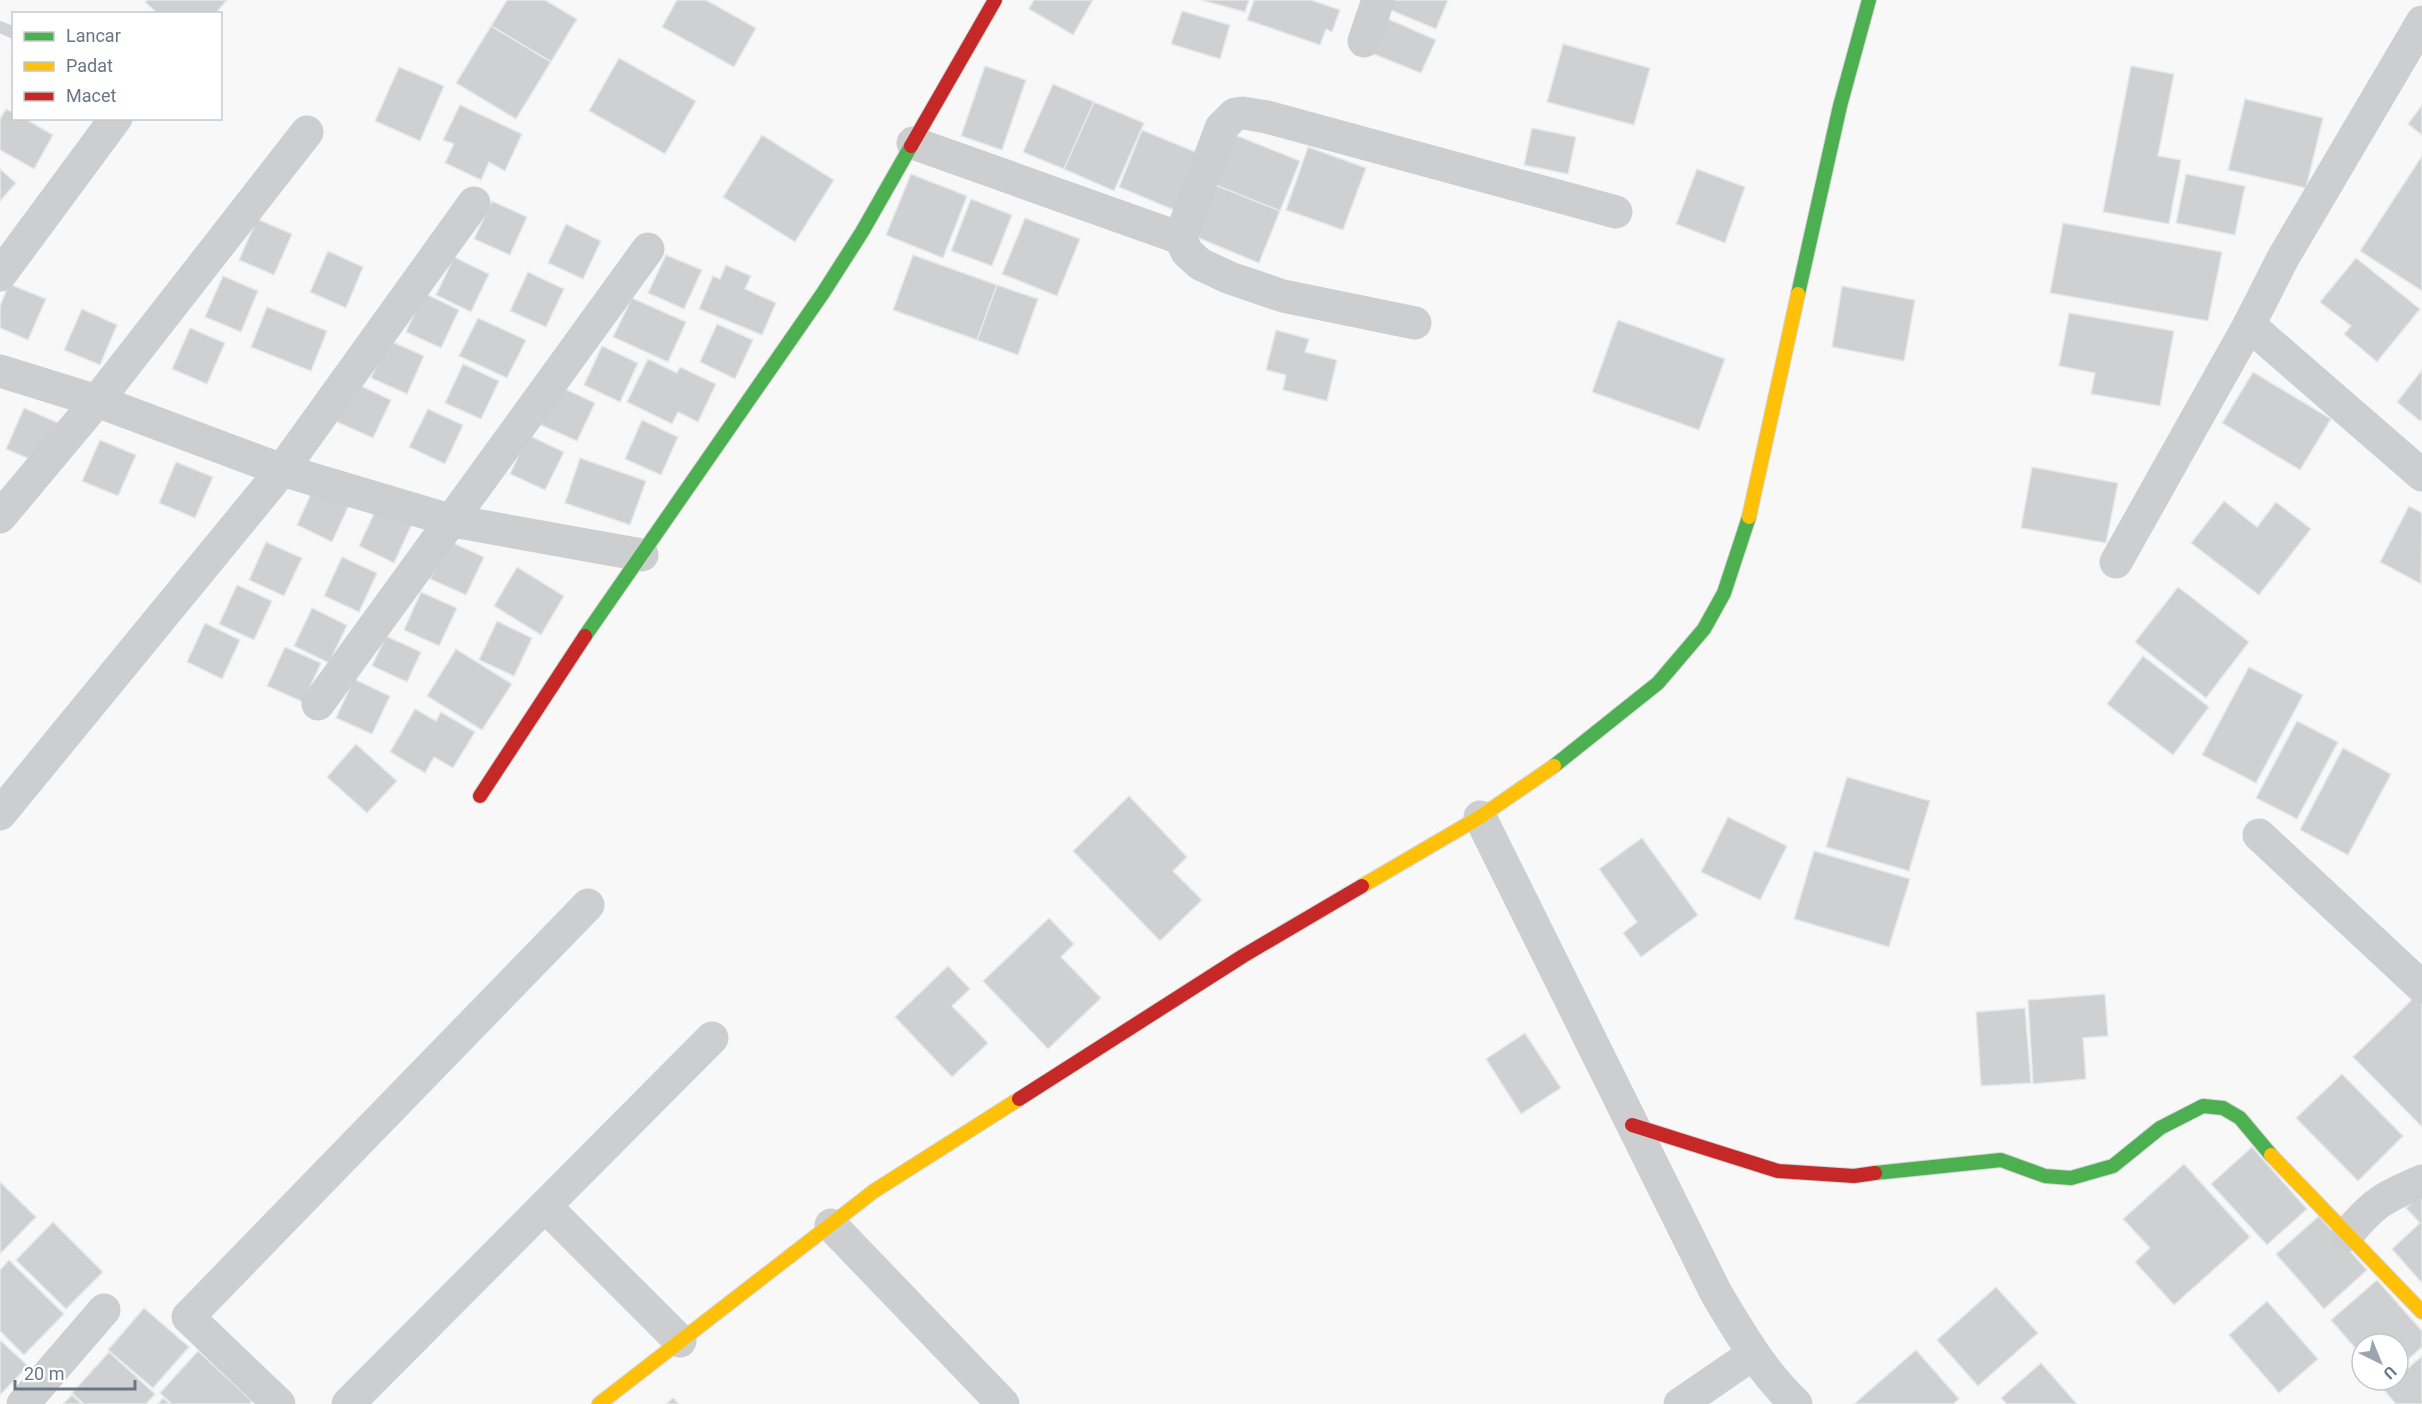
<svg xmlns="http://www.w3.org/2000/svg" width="2422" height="1404" font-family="Roboto,sans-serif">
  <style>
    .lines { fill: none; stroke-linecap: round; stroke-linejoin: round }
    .stream { stroke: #cdd3d6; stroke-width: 12 }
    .building { fill: #cfd0d1; stroke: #e8e8e8; stroke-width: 1.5 }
    .fast-casing { stroke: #d5d6d6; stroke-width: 16 }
    .slow-casing { stroke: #d5d6d6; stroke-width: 16 }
    .jam-casing { stroke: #d5d6d6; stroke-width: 16 }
    .street { stroke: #cdcecf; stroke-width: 33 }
    .fast { stroke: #4caf50; stroke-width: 14 }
    .slow { stroke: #ffc107; stroke-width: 14 }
    .jam { stroke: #c62828; stroke-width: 14 }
  </style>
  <rect width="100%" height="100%" fill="#f8f8f8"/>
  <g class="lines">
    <polyline class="stream" points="0,27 14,33"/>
  </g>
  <g class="building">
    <polygon points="147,0 227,0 215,14 158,14 145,2"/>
    <polygon points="507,0 545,0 577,19 551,62 491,26"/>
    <polygon points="677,0 706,0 756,28 734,67 662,27"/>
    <polygon points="1034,0 1093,0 1073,35 1029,9"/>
    <polygon points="1201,0 1249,0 1245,12"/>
    <polygon points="1254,0 1311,0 1340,10 1332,32 1326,29 1320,45 1247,20"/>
    <polygon points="1392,0 1448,0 1436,29 1388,9"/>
    <polygon points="1182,11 1230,25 1220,59 1171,44"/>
    <polygon points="1386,18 1436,40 1421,73 1371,53"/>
    <polygon points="491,26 551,62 516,119 456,83"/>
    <polygon points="1563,44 1650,68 1634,125 1547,102"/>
    <polygon points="619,58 696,101 665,154 589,111"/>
    <polygon points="985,66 1026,80 1002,150 961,136"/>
    <polygon points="2131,66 2174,74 2158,156 2181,160 2169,224 2103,212"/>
    <polygon points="399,67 444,86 420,141 375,121"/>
    <polygon points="1053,84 1094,102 1064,169 1023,152"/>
    <polygon points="2245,99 2323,118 2306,188 2228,170"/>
    <polygon points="1094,102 1144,123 1114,191 1064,169"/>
    <polygon points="460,105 522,134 505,171 489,162 481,180 445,163 454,144 443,140"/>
    <polygon points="2422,105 2422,135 2408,124"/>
    <polygon points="6,109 14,113 14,118 24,118 53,135 34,169 0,150 0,119"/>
    <polygon points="1532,128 1576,137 1568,174 1524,165"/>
    <polygon points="1142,130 1198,153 1174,210 1119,187"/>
    <polygon points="762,135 834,180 795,242 723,197"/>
    <polygon points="1235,135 1300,161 1280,211 1215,185"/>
    <polygon points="1308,147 1366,168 1343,230 1286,210"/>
    <polygon points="2422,156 2422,291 2360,251"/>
    <polygon points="0,169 16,183 0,201"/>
    <polygon points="1697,169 1745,187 1725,243 1676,224"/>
    <polygon points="911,174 967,196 943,258 886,235"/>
    <polygon points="2186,174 2245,186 2235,235 2176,223"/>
    <polygon points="1215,185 1280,211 1259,263 1194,236"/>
    <polygon points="971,199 1012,215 992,266 951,251"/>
    <polygon points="492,201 527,217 510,255 474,239"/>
    <polygon points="1025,218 1080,239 1057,296 1002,274"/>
    <polygon points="257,219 292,234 274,275 239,260"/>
    <polygon points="2063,223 2222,252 2208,321 2050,293"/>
    <polygon points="566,224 601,241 583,279 548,263"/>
    <polygon points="328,251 363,267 346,308 310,292"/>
    <polygon points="666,255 702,270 684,309 648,293"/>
    <polygon points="913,255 997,285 977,340 893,310"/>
    <polygon points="454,257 489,274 471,312 436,295"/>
    <polygon points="2356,258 2420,309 2377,362 2344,334 2351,326 2320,302"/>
    <polygon points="726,265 751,276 745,289 776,303 762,335 699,309 713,276 720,279"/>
    <polygon points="528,272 564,289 546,327 510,311"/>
    <polygon points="223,276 258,291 241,332 205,317"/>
    <polygon points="9,284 46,299 28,340 0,328 0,306"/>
    <polygon points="997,285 1038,299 1018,355 977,340"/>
    <polygon points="1842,286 1915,300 1904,361 1832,347"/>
    <polygon points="424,293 459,310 441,348 406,332"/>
    <polygon points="632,298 686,322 668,362 613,337"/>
    <polygon points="267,307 327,331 311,371 251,347"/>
    <polygon points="82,309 117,325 100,365 64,350"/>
    <polygon points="2069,313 2174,331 2160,406 2091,394 2095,373 2059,366"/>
    <polygon points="478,318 526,340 507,378 459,356"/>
    <polygon points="1618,320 1725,359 1699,430 1592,392"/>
    <polygon points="717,324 753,340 735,379 700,362"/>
    <polygon points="190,328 225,343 207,384 172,369"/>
    <polygon points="1276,330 1309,339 1305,352 1337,360 1327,401 1283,390 1286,375 1266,370"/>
    <polygon points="388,340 424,356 407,394 371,378"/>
    <polygon points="602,346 638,363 620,402 584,385"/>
    <polygon points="648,359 677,373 680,367 716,384 698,422 678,412 672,424 627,402"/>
    <polygon points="463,364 499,381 481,419 445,403"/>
    <polygon points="2422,370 2422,419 2420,421 2397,402"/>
    <polygon points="2253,372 2331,419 2300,470 2222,423"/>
    <polygon points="355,383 391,400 373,438 337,422"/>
    <polygon points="559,386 595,403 577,441 541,425"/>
    <polygon points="24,408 63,425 46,466 6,449"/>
    <polygon points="428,409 463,425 445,464 409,447"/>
    <polygon points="642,420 678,437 661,475 625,459"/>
    <polygon points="528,435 564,452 545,490 510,474"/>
    <polygon points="100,440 136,455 118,496 82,481"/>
    <polygon points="580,458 646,481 630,525 565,503"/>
    <polygon points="176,462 213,477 195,518 159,503"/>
    <polygon points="2032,467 2118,483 2106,543 2021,528"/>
    <polygon points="314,487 350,503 332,542 297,525"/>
    <polygon points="2224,501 2257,527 2276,502 2311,529 2259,595 2191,543"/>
    <polygon points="2409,506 2422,513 2421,584 2380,562"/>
    <polygon points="377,507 412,524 394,563 359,546"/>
    <polygon points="449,541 484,557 466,595 430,579"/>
    <polygon points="266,542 302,558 284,596 249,580"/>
    <polygon points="342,557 377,573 359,612 324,596"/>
    <polygon points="517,567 564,596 541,635 494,606"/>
    <polygon points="237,585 272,601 254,640 219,624"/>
    <polygon points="2178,587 2249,642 2206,698 2135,642"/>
    <polygon points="421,592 457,608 439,646 404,630"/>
    <polygon points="312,608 347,625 329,663 294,646"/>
    <polygon points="497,621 532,638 514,676 479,660"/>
    <polygon points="205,623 240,640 222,679 187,662"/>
    <polygon points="386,636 421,652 407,682 372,666"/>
    <polygon points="285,647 321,663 303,702 267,686"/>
    <polygon points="456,649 512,684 482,730 427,696"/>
    <polygon points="2143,656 2209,707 2173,755 2107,704"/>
    <polygon points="2249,667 2303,695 2256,783 2202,755"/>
    <polygon points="354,679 390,696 372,734 336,718"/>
    <polygon points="415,709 436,721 441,712 475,732 453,768 434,757 425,773 390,752"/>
    <polygon points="2297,721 2338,742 2297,819 2256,798"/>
    <polygon points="356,744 397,781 367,813 327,777"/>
    <polygon points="2343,748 2391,774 2348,855 2300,830"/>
    <polygon points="1847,777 1930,801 1909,871 1826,847"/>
    <polygon points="1129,796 1187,857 1173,871 1202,900 1160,941 1073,851"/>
    <polygon points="1728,817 1787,846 1760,900 1701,872"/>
    <polygon points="1642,838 1698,915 1641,957 1623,933 1637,922 1599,869"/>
    <polygon points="1814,851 1910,879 1889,947 1794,919"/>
    <polygon points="1049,918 1074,944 1061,957 1101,998 1048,1049 983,981"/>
    <polygon points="948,966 970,989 952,1006 988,1043 952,1077 895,1017"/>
    <polygon points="2422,990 2422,1127 2353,1057"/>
    <polygon points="2105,994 2108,1036 2083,1038 2086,1079 2033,1084 2028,1000"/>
    <polygon points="2025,1008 2031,1083 1981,1086 1976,1012"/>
    <polygon points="1525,1033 1561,1088 1521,1114 1486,1059"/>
    <polygon points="2342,1074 2403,1136 2358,1181 2296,1118"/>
    <polygon points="2252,1147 2307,1209 2267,1245 2211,1184"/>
    <polygon points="2184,1164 2250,1237 2174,1305 2135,1262 2150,1248 2123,1219"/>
    <polygon points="0,1182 36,1217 1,1253 0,1252"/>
    <polygon points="2422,1194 2422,1282 2421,1282 2392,1249 2420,1223 2406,1208"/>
    <polygon points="2319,1216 2367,1270 2324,1309 2276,1254"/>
    <polygon points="53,1222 103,1272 66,1309 16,1260"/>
    <polygon points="9,1260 64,1314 24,1355 0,1331 0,1270"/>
    <polygon points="2377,1280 2422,1331 2422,1347 2398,1368 2398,1344 2362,1344 2362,1356 2331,1320"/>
    <polygon points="1996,1287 2038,1333 1978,1386 1937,1340"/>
    <polygon points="2267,1301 2318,1359 2279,1393 2229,1335"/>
    <polygon points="144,1308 189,1347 153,1388 108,1350"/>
    <polygon points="0,1340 28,1366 0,1395"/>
    <polygon points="1916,1350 1959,1399 1953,1404 1854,1404"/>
    <polygon points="198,1351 252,1401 250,1404 172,1404 160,1393"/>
    <polygon points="109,1352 155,1394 146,1404 84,1404 72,1393"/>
    <polygon points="2422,1356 2422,1404 2396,1404 2383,1389 2394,1380 2398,1380 2398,1377"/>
    <polygon points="2041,1363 2077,1404 2007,1404 2001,1398"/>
    <polygon points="72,1395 82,1404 63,1404"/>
    <polygon points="163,1398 170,1404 158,1404"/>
    <polygon points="673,1398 679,1404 666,1404"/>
  </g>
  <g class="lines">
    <defs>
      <g id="fast">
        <polyline points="1798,294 1840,106 1869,0"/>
        <polyline points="585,636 823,293 862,232 911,146"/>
        <polyline points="1554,766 1658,683 1704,629 1724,593 1749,517"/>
        <polyline points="1875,1173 2001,1160 2045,1176 2071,1178 2113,1166 2160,1128 2203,1106 2223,1108 2240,1118 2271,1155"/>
      </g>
      <g id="slow">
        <polyline points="1749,517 1798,294"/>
        <polyline points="1362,886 1480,817 1554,766"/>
        <polyline points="2271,1155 2422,1312"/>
        <polyline points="599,1404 874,1191 1019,1099"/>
      </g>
      <g id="jam">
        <polyline points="911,146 995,0"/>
        <polyline points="480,796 585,636"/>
        <polyline points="1019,1099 1243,956 1362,886"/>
        <polyline points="1632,1125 1778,1171 1854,1176 1875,1173"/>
      </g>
    </defs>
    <use href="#fast" class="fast-casing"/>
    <use href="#slow" class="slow-casing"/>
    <use href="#jam" class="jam-casing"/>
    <g class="street">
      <polyline points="1364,41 1378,0"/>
      <polyline points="913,143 1180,238 1187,252 1200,264 1230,278 1283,296 1415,323"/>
      <polyline points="1180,238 1221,128 1235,114 1243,113 1267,117 1616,212"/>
      <polyline points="0,275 116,118"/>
      <polyline points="2249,325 2422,475"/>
      <polyline points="0,371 97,401 282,470 453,521 642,555"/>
      <polyline points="0,517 97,401 307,132"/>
      <polyline points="2116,562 2249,325 2283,258 2422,22"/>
      <polyline points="318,704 648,249"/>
      <polyline points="0,814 282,470 474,203"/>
      <path d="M1480 817 1716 1293C1740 1333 1762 1372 1796 1404"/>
      <polyline points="2259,835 2422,987"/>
      <polyline points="545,1206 680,1341"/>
      <polyline points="831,1225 1003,1404"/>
      <path d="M2347 1235C2373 1203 2384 1197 2422 1181"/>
      <polyline points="23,1404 104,1310"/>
      <polyline points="279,1404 188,1317 588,905"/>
      <polyline points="348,1404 712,1038"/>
      <polyline points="1680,1404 1753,1354"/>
    </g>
    <use href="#fast" class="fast"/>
    <use href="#slow" class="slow"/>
    <use href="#jam" class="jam"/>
  </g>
  <rect x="12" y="12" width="210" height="108" fill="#ffffff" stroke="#c4c8ce" stroke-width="1.5"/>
  <rect x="24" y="32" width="30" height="9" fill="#4caf50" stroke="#c4c8ce" stroke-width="1.5"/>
  <text x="66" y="42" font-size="18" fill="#6b7685">Lancar</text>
  <rect x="24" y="62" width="30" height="9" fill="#ffc107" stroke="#c4c8ce" stroke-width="1.5"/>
  <text x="66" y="72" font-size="18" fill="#6b7685">Padat</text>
  <rect x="24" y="92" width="30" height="9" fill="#c62828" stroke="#c4c8ce" stroke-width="1.5"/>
  <text x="66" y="102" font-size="18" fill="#6b7685">Macet</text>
  <g transform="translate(2380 1362) rotate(137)"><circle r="28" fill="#ffffff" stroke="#c4c8ce" stroke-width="1.5"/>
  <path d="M0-4.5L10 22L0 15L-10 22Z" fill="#9ca4ad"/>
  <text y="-9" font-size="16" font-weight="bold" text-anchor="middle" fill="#6b7685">U</text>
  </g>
  <path d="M15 1380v9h120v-9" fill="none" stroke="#6b7685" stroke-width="3"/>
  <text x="24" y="1380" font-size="18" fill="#6b7685" stroke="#ffffff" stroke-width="4.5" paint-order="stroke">20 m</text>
</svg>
